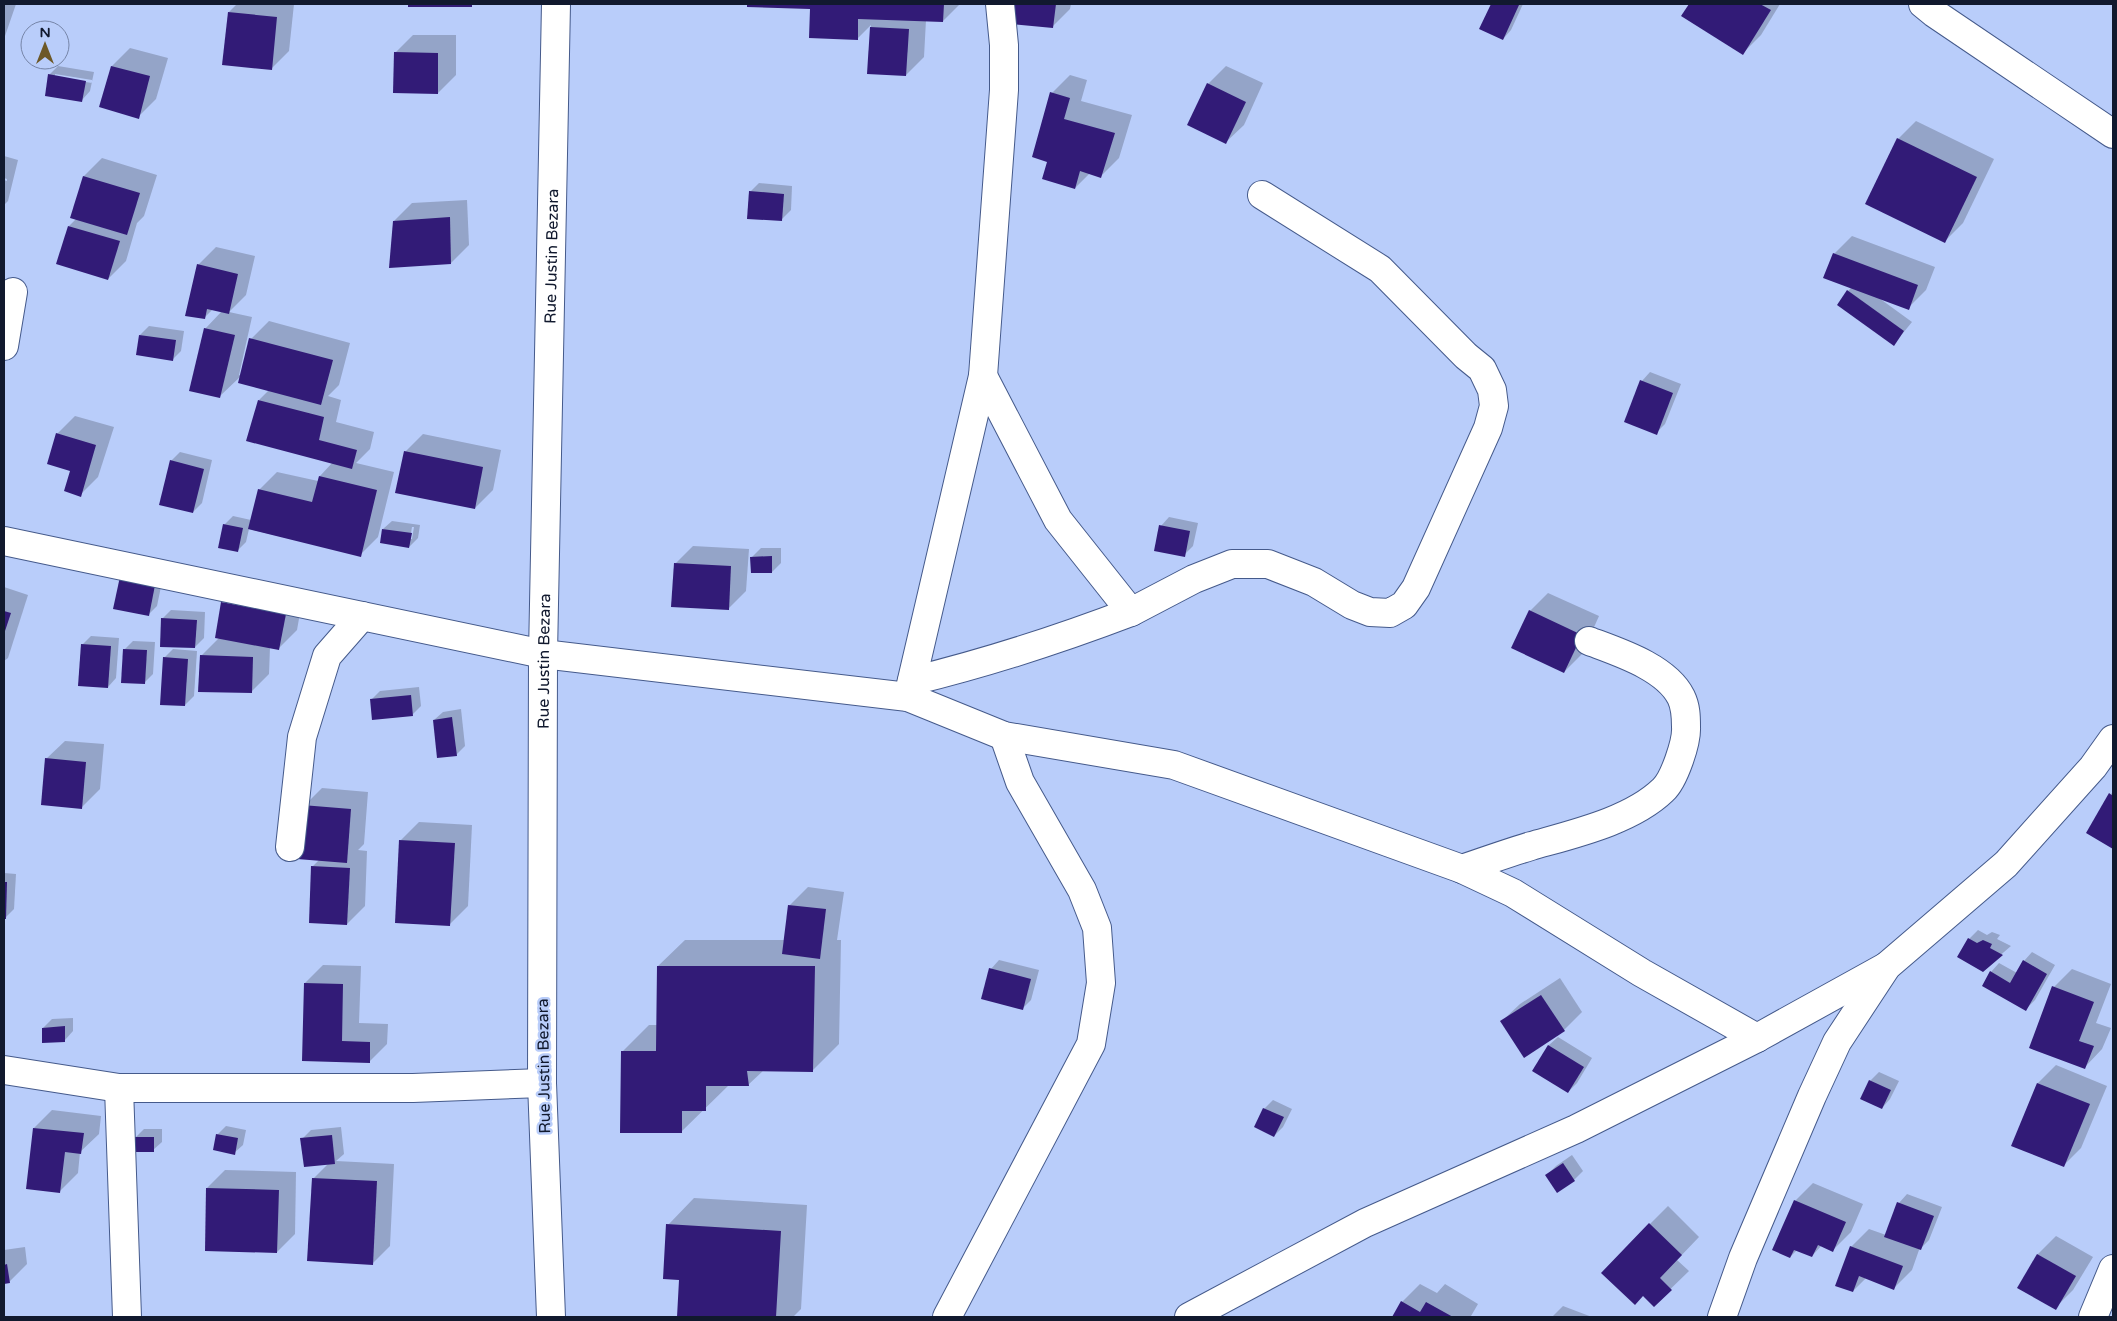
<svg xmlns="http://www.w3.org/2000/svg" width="2117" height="1321" font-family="'Varela Round',sans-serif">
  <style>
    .shadow { fill: #0003; fill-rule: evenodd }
    .building { fill: #321b77 }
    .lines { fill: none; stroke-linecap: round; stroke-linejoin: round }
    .minor-casing { stroke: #455a8b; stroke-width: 30 }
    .tertiary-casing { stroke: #455a8b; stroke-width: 30 }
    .minor { stroke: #fff; stroke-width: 28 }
    .tertiary { stroke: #fff; stroke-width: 28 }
    .labels { text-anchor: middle; stroke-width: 5; stroke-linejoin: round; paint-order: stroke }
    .street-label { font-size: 16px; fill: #11192e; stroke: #b9cdfa }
  </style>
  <rect width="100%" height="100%" fill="#b9cdfa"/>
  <g class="shadow">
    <polygon points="4,4 16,4 4,39"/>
    <polygon points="237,4 294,4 289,51 271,69 229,12"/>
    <polygon points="409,4 473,4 471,6 409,5"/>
    <polygon points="748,4 960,4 943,21 926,20 924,57 906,75 869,73 871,25 857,39 812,8 748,6"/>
    <polygon points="1015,4 1071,4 1070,9 1052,27 1013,23"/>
    <polygon points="1492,4 1523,4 1511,30 1503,39 1481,29"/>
    <polygon points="1690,4 1780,4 1761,35 1743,53 1683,16"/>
    <polygon points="413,35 456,35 456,75 438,93 395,53"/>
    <polygon points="130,48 168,58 156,99 138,117 100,106 112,66"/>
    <path d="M58 66 94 72 90 91 82 100 49 75ZM55 74 92 80V83L55 77Z"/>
    <polygon points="1226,66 1263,83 1244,125 1226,142 1208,84"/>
    <polygon points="1070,75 1087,80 1081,101 1132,115 1119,158 1101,176 1090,173 1075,188 1048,161 1052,93"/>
    <polygon points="1916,121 1994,159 1963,223 1945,241 1898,139"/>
    <polygon points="4,156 18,160 8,201 4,205 4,180 7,181 7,179 4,178"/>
    <polygon points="102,158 157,175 144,216 137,223 126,261 108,279 69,226 76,219 84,176"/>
    <polygon points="759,183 792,186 791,210 782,219 750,192"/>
    <polygon points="467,200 469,245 451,263 394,221 412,203"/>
    <polygon points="1852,236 1935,267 1926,290 1908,308 1879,298 1912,322 1894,344 1848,291 1852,287 1834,254"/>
    <polygon points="216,247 255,256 246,295 229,312 252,317 239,375 241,376 220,396 205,329 222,311 213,309 204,318 198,265"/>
    <polygon points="269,321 350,343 339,385 328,396 341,400 336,422 374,432 370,449 356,463 394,472 378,537 360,555 249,529 246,542 237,551 224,525 233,516 251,520 259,490 277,472 318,481 320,476 333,462 259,400 269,390 251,339"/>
    <polygon points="149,326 184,331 181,351 172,360 138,354 140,335"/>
    <polygon points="1650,372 1681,384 1665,424 1656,433 1642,381"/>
    <polygon points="75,416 114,427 98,477 80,495 57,434"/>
    <polygon points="423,434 501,450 493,490 475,508 405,452"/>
    <polygon points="180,452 212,460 202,503 193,512 171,461"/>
    <polygon points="1169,517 1198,523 1193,546 1184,555 1161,526"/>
    <path d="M392 521 420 525 418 538 409 547 383 529ZM412 527H414L412 539H410Z"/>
    <polygon points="693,546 749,549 746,591 728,609 675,564"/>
    <polygon points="761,548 781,548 781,563 772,572 752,557"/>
    <polygon points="164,572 157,606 148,615 114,608"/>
    <polygon points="241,585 303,596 297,630 279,648 270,647 269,674 251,692 201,656 219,638 223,603"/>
    <polygon points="4,587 28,595 8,658 4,661"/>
    <polygon points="1548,593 1599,616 1582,654 1564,672 1530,611"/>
    <polygon points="171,610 205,612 204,638 195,647 162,619"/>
    <polygon points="91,636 119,638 116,678 108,687 82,645"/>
    <polygon points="133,641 155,642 153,674 144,683 124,650"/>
    <polygon points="173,649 197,651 194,696 185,705 164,658"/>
    <polygon points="419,687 421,706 412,715 371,700 380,691"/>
    <polygon points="461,709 465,746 456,755 434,720 443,712"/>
    <polygon points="65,741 104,744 100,789 82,807 46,759"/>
    <polygon points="322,788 368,792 364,844 358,850 367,851 365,906 347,924 312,867 319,860 304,806"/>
    <polygon points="2113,791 2113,847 2088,833"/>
    <polygon points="419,822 472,825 468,906 450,924 401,840"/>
    <polygon points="4,873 16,874 14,909 6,917 4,917"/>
    <polygon points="808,887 844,892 837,940 841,940 839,1044 812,1071 764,1070 748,1085 729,1085 681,1132 622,1052 649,1025 658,1025 658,966 685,940 785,940 790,905"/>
    <polygon points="1978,930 1987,935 1992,932 2000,935 1997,939 2011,946 1983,970 1969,939"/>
    <polygon points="2032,952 2055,965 2035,1000 2026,1009 1991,972 1999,963 2017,973 2024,961"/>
    <polygon points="999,960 1039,970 1031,1000 1023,1008 991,969"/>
    <polygon points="323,965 361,966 359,1023 388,1024 387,1044 369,1062 303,1060 305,983"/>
    <polygon points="2072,969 2111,984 2096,1023 2111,1028 2102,1049 2085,1067 2054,987"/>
    <polygon points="1560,978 1582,1012 1564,1030 1502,1021 1520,1004"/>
    <polygon points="73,1018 73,1031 65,1040 43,1028 52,1019"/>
    <polygon points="1558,1037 1592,1058 1577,1083 1568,1092 1533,1071 1549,1045"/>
    <polygon points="2056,1065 2107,1086 2081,1148 2063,1166 2012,1145 2038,1083"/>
    <polygon points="1879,1072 1899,1081 1890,1099 1882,1108 1870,1081"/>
    <polygon points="1273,1100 1292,1109 1283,1127 1274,1136 1264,1109"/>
    <polygon points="52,1110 101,1116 99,1134 80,1152 78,1173 60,1191 34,1128"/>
    <polygon points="226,1126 246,1130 243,1145 234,1153 217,1135"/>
    <polygon points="341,1127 344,1154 336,1161 394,1164 390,1246 372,1264 313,1179 329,1163 302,1139 311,1130"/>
    <polygon points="144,1129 162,1129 162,1142 153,1150 135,1138"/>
    <polygon points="1572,1155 1583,1171 1574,1180 1557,1191 1547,1175 1556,1166"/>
    <polygon points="225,1170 296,1172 295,1234 277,1252 207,1188"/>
    <polygon points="1813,1183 1863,1204 1851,1232 1833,1250 1822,1245 1812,1256 1797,1250 1790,1257 1795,1201"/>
    <polygon points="1907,1194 1942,1207 1929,1240 1919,1250 1912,1270 1894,1288 1866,1278 1853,1291 1851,1247 1869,1229 1886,1235 1899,1203"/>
    <polygon points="694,1198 807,1205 801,1309 793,1317 678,1317 680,1279 668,1225"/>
    <polygon points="1668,1206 1699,1237 1677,1260 1689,1271 1654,1305 1650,1224"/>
    <polygon points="2056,1236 2093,1257 2073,1290 2055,1308 2019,1287 2038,1254"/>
    <polygon points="25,1247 27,1264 9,1282 4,1283 5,1291 4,1292 4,1250"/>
    <polygon points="1420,1284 1437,1293 1445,1284 1478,1304 1471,1316 1474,1317 1393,1317 1402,1302"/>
    <polygon points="1563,1306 1592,1317 1552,1317"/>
  </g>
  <g class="building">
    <rect x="408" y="4" width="64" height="3"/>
    <polygon points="747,4 944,4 943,22 858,19 858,40 809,38 810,9 747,7"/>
    <polygon points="1014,4 1056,4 1053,28 1012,24"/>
    <polygon points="1491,4 1519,5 1503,40 1479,29"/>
    <polygon points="1689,4 1760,4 1771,10 1743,55 1681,16"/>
    <polygon points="228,12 277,17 272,70 222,65"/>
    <polygon points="870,27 909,29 906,76 867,74"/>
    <polygon points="394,52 438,53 438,94 393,93"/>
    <polygon points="111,66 150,76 139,119 99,107"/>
    <polygon points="48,74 86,81 82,102 45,96"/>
    <polygon points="1207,83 1246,102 1226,144 1187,125"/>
    <polygon points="1050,92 1070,98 1064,119 1115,133 1101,178 1080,171 1075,189 1042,179 1047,162 1032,157"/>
    <polygon points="1897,138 1977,177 1945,243 1865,204"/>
    <polygon points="83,176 140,193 127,235 70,218"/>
    <polygon points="749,191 784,194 782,221 747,219"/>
    <polygon points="450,217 451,264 389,268 393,221"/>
    <polygon points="68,226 120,241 108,280 56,264"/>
    <polygon points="1833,253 1918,285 1909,310 1823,278"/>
    <polygon points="197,264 238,274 229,314 207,309 205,319 185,316"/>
    <polygon points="1847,290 1904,331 1894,346 1837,305"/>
    <polygon points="204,328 235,335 220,398 189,391"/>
    <polygon points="139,335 176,340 173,361 136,355"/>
    <polygon points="249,338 333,360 321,405 238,383"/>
    <polygon points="1640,380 1673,393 1657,435 1624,422"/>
    <polygon points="258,400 324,417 319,440 357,450 352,469 246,441"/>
    <polygon points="56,433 96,445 81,497 64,491 70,471 47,464"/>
    <polygon points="404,451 483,467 475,509 395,493"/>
    <polygon points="170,460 204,469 193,513 159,505"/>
    <polygon points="319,476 377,490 361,557 248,529 258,489 312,502"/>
    <polygon points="223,524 243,528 238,552 218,548"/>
    <polygon points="1159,525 1190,531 1185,557 1154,551"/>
    <polygon points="382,529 412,533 409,548 380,543"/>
    <polygon points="772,556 772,573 751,573 750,557"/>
    <polygon points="674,563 731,566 729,610 671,607"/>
    <polygon points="121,572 156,580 149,616 113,609"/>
    <polygon points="221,602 286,614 279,650 215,638"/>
    <polygon points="1529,610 1582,635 1564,673 1511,648"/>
    <polygon points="4,611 11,613 4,634"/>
    <polygon points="161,618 197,620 195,648 160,647"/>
    <polygon points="81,644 111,646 108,688 78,686"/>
    <polygon points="123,649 147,650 145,684 121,683"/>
    <polygon points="200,655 253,657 252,693 198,692"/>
    <polygon points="163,657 188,659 185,706 160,705"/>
    <polygon points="411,695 413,716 372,720 370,699"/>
    <polygon points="452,717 457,756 437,758 433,720"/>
    <polygon points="45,758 86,762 82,809 41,805"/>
    <polygon points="2109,793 2113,796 2113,849 2086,833"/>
    <polygon points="302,805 351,809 347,863 297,859"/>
    <polygon points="399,840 455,843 450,926 395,923"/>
    <polygon points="311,866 350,868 347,925 309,923"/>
    <polygon points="4,882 7,882 6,919 4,919"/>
    <polygon points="788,905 826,909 820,959 782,954"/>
    <polygon points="1968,938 1977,943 1983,940 1992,944 1990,948 2003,955 1983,972 1957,957"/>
    <polygon points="2023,960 2047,974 2026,1011 1982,986 1990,971 2010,983"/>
    <polygon points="657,966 815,966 813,1072 747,1071 749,1086 706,1086 706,1111 682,1111 682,1133 620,1133 621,1051 656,1051"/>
    <polygon points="989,968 1031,979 1023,1010 981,999"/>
    <polygon points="304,983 343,984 342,1041 370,1042 370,1063 302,1061"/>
    <polygon points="2052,986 2094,1002 2079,1041 2094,1046 2085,1069 2029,1048"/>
    <polygon points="1541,995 1565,1031 1524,1058 1500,1021"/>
    <polygon points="65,1026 65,1042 42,1043 42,1028"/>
    <polygon points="1548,1045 1584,1067 1568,1093 1532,1071"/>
    <polygon points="1869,1080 1891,1090 1882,1109 1860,1099"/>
    <polygon points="2037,1083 2090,1104 2064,1167 2011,1146"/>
    <polygon points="1263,1108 1284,1117 1274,1137 1254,1127"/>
    <polygon points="33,1128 84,1133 81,1154 65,1152 60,1193 26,1189"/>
    <polygon points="216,1134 238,1138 235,1155 213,1150"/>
    <polygon points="332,1135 335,1164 304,1167 300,1138"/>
    <rect x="134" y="1137" width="20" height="15"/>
    <polygon points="1563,1163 1575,1181 1557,1193 1545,1175"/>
    <polygon points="312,1178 377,1181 373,1265 307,1261"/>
    <polygon points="206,1188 279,1190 277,1253 205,1251"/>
    <polygon points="1794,1200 1846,1222 1833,1252 1818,1245 1812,1257 1794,1250 1790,1258 1772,1250"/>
    <polygon points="1897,1202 1934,1216 1921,1250 1884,1237"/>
    <polygon points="1649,1223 1682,1255 1660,1278 1672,1290 1654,1307 1643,1296 1635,1305 1601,1273"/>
    <polygon points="666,1224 781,1231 776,1317 677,1317 679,1280 663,1279"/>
    <polygon points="1850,1246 1903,1266 1894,1290 1859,1276 1853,1292 1835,1286"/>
    <polygon points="2037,1254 2076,1276 2056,1310 2017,1288"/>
    <polygon points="7,1264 10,1283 4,1284 4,1265"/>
    <polygon points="1401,1301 1420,1312 1426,1302 1453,1317 1392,1317"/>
  </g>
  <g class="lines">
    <defs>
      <g id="minor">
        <polyline points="1923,4 1934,13 2113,134"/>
        <polyline points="4,346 13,292"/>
        <polyline points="983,376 1058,520 1131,612 1194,579 1232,564 1268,564 1314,582 1352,605 1370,612 1390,613 1404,605 1416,588 1488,428 1494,406 1492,390 1482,369 1466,356 1380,269 1262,195"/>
        <polyline points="4,541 543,654 908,697 1004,736 1174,765 1462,869 1513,893 1642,973 1757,1038"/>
        <path d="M912 681C986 663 1060 639 1131 612"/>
        <polyline points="908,697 983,376 1004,90 1004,45 1000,4"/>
        <polyline points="290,847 302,737 327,656 362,616"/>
        <path d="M1462 869C1485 861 1508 853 1531 846 1573 834 1631 821 1663 790 1674 780 1687 742 1686 727 1686 717 1686 707 1681 697 1666 667 1618 652 1589 641"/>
        <polyline points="4,1070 119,1088 413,1088 542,1083"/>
        <polyline points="119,1088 127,1317"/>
        <polyline points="947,1317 1091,1044 1101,983 1097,928 1082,890 1020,782 1004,736"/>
        <polyline points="1189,1317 1365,1223 1576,1129 1757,1038 1887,966"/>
        <polyline points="1722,1317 1743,1258 1812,1096 1837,1042 1887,966 2006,864 2093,767 2113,739"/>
        <polyline points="2093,1317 2113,1269"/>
      </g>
      <g id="tertiary">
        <path id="s1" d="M551 1317 542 1083 543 654 556 4"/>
      </g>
    </defs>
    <use href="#minor" class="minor-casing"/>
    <use href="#tertiary" class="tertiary-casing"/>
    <use href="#minor" class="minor"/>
    <use href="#tertiary" class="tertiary"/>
  </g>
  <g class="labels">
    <g class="street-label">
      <text dy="6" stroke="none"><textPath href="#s1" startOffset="1061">Rue Justin Bezara</textPath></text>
      <text dy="6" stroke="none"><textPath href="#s1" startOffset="656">Rue Justin Bezara</textPath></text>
      <text transform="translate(543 1066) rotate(-91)" y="6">Rue Justin Bezara</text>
    </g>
  </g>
  <rect width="2117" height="1321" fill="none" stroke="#11192e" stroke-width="10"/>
  <g transform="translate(45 45)"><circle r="24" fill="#b9cdfa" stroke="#7685a8"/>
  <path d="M0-4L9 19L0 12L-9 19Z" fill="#6d5827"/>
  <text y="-8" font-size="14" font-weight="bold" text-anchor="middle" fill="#11192e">N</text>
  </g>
</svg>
